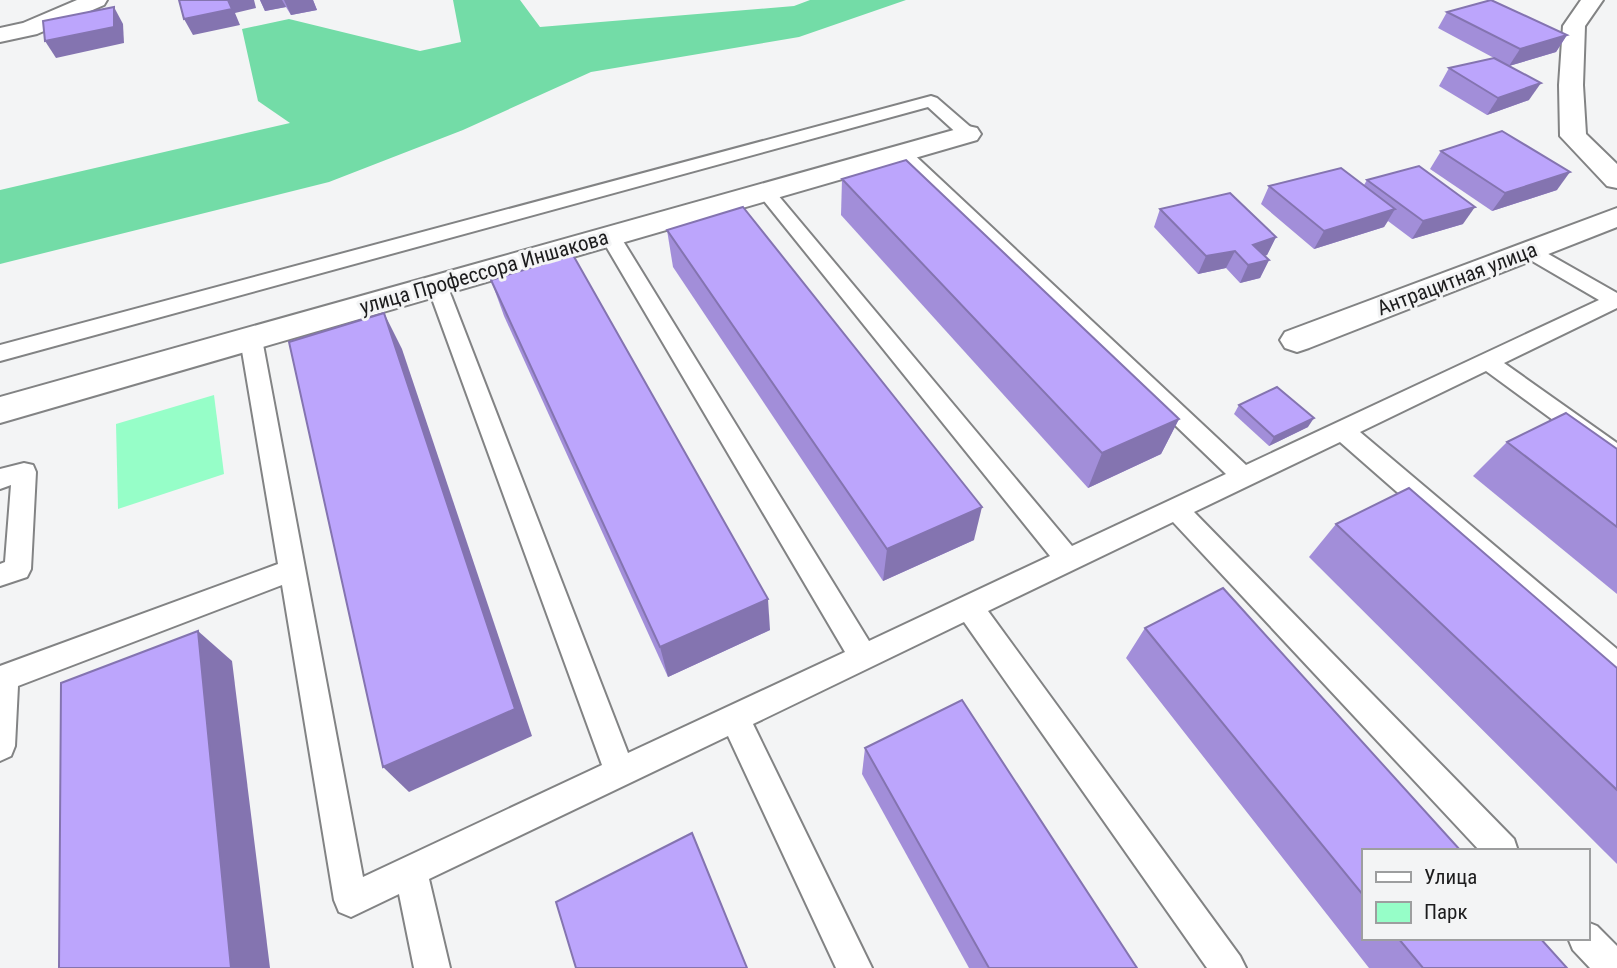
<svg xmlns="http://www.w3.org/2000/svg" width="1617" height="968" font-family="'Roboto Condensed',sans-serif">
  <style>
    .green { fill: #96fec8 }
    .forest { fill: #73dca7 }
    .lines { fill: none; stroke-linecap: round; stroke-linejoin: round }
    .lane-casing { stroke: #828384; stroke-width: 4 }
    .street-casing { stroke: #828384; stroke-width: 4 }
    .lane { fill: #fff; fill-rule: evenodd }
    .street { fill: #fff; fill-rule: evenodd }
    .wall { fill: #a28ed9 }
    .shaded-wall { fill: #8474b0 }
    .building { fill: #bca5fc; stroke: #8474b0; stroke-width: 2 }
    .labels { text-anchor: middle; stroke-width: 6; stroke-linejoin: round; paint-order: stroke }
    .street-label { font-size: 21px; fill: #1c1c1d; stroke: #f3f4f5 }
  </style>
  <rect width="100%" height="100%" fill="#f3f4f5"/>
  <polygon class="green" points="214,395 224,474 118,509 116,424"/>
  <polygon class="forest" points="453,0 520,0 540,27 794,6 810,0 906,0 799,37 591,72 463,130 329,182 0,264 0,190 290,123 258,101 242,29 289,19 420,51 461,42"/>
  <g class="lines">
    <defs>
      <g id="lane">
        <polygon points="931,96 937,98 974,130 976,134 974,138 962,138 928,107 0,361 0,345"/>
        <polygon points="902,148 908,149 1246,465 1599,300 1522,255 1519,251 1522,247 1536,247 1617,293 1617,308 1504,363 1617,443 1617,464 1609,461 1486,371 1360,432 1617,649 1617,680 1607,676 1340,442 1194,512 1514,839 1518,851 1480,851 1173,522 988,611 1240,956 1246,968 1207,968 964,622 753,724 872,968 836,968 728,736 429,879 450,968 414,968 399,894 351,917 339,912 334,900 282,585 18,686 15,746 11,756 0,761 0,666 278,564 240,339 243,334 251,332 259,334 262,339 363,877 602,765 427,285 430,280 444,280 447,285 628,753 845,652 600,236 610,230 620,236 869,641 1050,556 760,196 757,192 760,188 772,188 1072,546 1226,474 896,157 893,153"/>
        <polygon points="24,463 33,465 36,472 31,569 27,577 0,586 0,564 5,562 11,485 0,489 0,469"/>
        <polygon points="1587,922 1597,926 1617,946 1617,968 1590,968 1573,950 1568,938 1587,938"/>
      </g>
      <g id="street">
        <polygon points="77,0 107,0 104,5 37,34 0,42 0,28 23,23"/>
        <polygon points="1581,0 1603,0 1585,26 1583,85 1586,134 1617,164 1617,188 1607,186 1560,136 1559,85 1563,26"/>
        <polygon points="968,126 977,128 981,134 977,140 0,423 0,397"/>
        <polygon points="1617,208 1617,227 1309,348 1297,352 1285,348 1280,340 1285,332"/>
      </g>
    </defs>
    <use href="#lane" class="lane-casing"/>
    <use href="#street" class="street-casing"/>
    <use href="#lane" class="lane"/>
    <use href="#street" class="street"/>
  </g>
  <g class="wall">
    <polygon points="260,0 313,0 317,10 291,15 286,7 265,11"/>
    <polygon points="1447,12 1567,35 1556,52 1509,66 1529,100 1487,115 1439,86 1449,68 1494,58 1438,28"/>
    <polygon points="1441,151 1557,190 1492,211 1430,169"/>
    <polygon points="842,179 1179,419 1161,454 1088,488 841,215"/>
    <polygon points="1367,180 1463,224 1412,239 1388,221 1384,227 1314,249 1261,204 1269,186 1364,185"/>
    <polygon points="1160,209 1276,237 1267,255 1265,256 1269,260 1260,278 1240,283 1226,268 1198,274 1154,227"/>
    <polygon points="667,230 974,540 883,581 673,267"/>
    <polygon points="491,280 770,630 668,677 504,316"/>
    <polygon points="1239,405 1308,427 1269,446 1234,414"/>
    <polygon points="1507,442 1617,449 1617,594 1473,476"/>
    <polygon points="1336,524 1617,668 1617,864 1309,557"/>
    <polygon points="1145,628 1363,851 1363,938 1540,938 1567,968 1369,968 1126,658"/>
    <polygon points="865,748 1137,968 969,968 862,774"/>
  </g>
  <g class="shaded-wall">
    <polygon points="228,0 254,0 256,8 235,13 240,25 193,35 184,19"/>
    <polygon points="260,0 282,0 286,7 265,11"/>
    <polygon points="284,0 313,0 317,10 291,15"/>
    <polygon points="114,7 123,24 124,43 56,58 45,41"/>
    <polygon points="1567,35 1556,52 1509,66 1520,49"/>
    <polygon points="1541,83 1529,100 1487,115 1498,98"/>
    <polygon points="1570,172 1557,190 1492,211 1505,193"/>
    <polygon points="1475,207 1463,224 1412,239 1423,221"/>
    <polygon points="1395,209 1384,227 1314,249 1324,231"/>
    <polygon points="1276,237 1267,255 1246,262 1253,245"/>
    <polygon points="1235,251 1226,268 1198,274 1206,256"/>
    <polygon points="1269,260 1260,278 1240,283 1248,265"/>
    <polygon points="384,313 402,349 532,736 409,792 383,767"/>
    <polygon points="1314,418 1308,427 1269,446 1274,437"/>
    <polygon points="1179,419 1161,454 1088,488 1102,453"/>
    <polygon points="982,507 974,540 883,581 887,549"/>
    <polygon points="768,599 770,630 668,677 660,647"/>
    <polygon points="198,631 232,661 270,968 231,968"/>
  </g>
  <g class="building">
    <polygon points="179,0 228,0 232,9 184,19"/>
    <polygon points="1491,0 1567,35 1520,49 1447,12"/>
    <polygon points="114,7 114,27 45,41 43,21"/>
    <polygon points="1494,58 1541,83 1498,98 1449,68"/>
    <polygon points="1502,131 1570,172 1505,193 1441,151"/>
    <polygon points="906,160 1179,419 1102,453 842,179"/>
    <polygon points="1419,166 1475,207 1423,221 1367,180"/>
    <polygon points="1341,168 1395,209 1324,231 1269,186"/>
    <polygon points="1230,193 1276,237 1253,245 1269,260 1248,265 1235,251 1206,256 1160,209"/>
    <polygon points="743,207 982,507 887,549 667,230"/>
    <polygon points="573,255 768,599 660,647 491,280"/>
    <polygon points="384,313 515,709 383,767 289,342"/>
    <polygon points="1277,387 1314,418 1274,437 1239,405"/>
    <polygon points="1566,413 1617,449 1617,527 1507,442"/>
    <polygon points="1409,488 1617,668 1617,790 1336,524"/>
    <polygon points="1223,588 1461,851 1363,851 1363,895 1145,628"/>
    <polygon points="198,631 231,968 59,968 61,683"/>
    <polygon points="962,700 1137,968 989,968 865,748"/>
    <polygon points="692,833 747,968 576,968 556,902"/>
    <polygon points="1398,938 1540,938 1567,968 1423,968"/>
  </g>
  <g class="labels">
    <g class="street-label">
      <text transform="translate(484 272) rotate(-16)" y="7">улица Профессора Иншакова</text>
      <text transform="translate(1457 279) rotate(-21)" y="7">Антрацитная улица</text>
    </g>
  </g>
  <rect x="1362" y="849" width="228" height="91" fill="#f3f4f5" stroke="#9d9e9f" stroke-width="2"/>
  <rect x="1376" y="872" width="35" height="10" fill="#ffffff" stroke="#9d9e9f" stroke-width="2"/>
  <text x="1424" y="884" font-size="21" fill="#1c1c1d">Улица</text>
  <rect x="1376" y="902" width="35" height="21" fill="#96fec8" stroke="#9d9e9f" stroke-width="2"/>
  <text x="1424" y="919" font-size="21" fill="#1c1c1d">Парк</text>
</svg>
